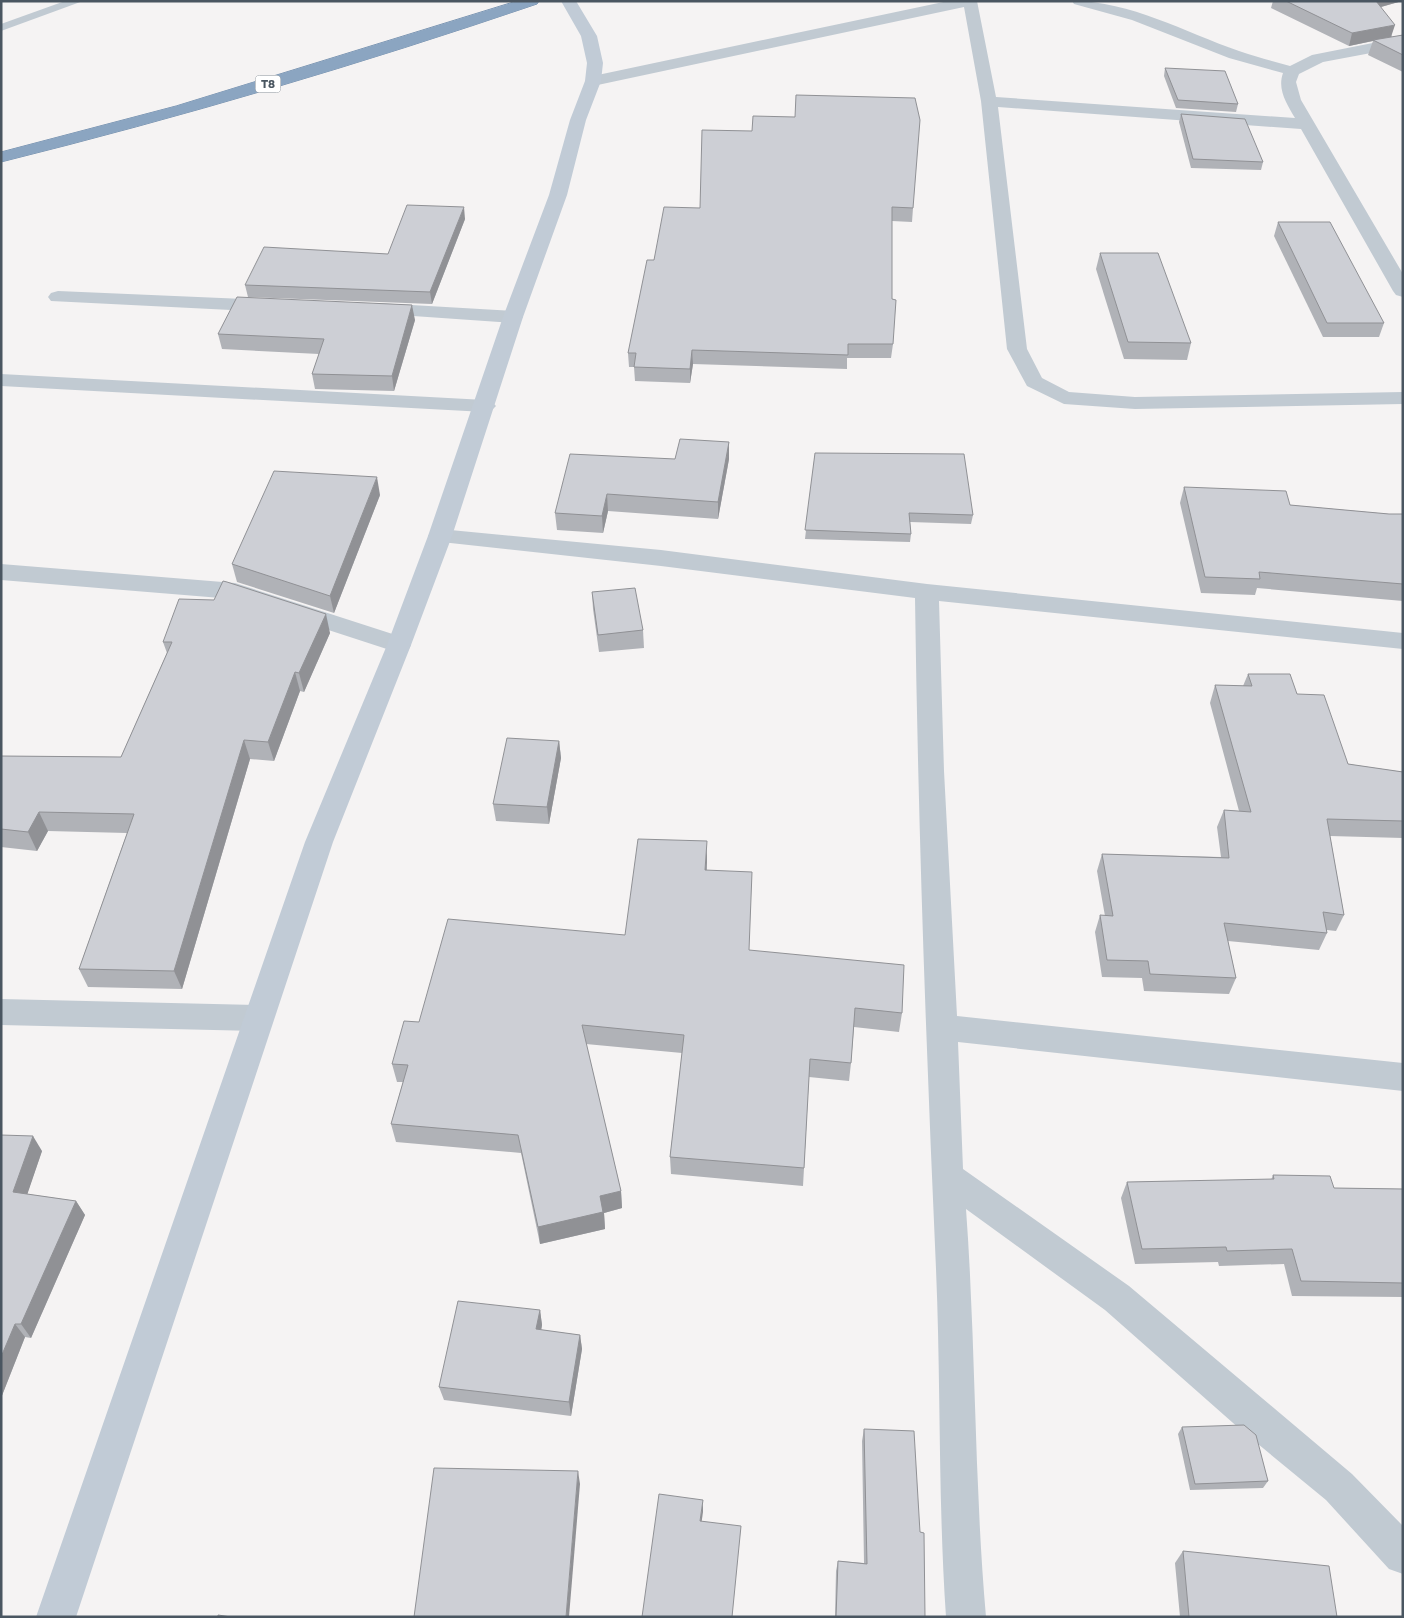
<svg xmlns="http://www.w3.org/2000/svg" width="1404" height="1618" font-family="'Golos Text',sans-serif">
  <style>
    .lines { fill: none; stroke-linecap: round; stroke-linejoin: round }
    .highway-casing { stroke: #7690ad; stroke-width: 1 }
    .lane { fill: #c1cad2; fill-rule: evenodd }
    .street { fill: #c1cad2; fill-rule: evenodd }
    .secondary { fill: #c1cbd6; fill-rule: evenodd }
    .highway { fill: #8ba5c1; fill-rule: evenodd }
    .wall { fill: #b0b2b7 }
    .shaded-wall { fill: #909195 }
    .building { fill: #cdcfd5; stroke: #909195 }
    .labels { text-anchor: middle; stroke-width: 4.5; stroke-linejoin: round; paint-order: stroke }
    .shield { fill: #fff; stroke: #808990; stroke-width: 1 }
    .shield-label { font-size: 11px; font-weight: bold; fill: #4a5661 }
  </style>
  <rect width="100%" height="100%" fill="#f5f3f3"/>
  <g class="lines">
    <defs>
      <path id="highway" d="M517 1H539L537 4C361 64 182 117 1 162V152L176 106Z"/>
    </defs>
    <use href="#highway" class="highway-casing"/>
    <polygon class="lane" points="65,1 83,1 1,31 1,24"/>
    <g class="street">
      <path d="M948 1H977L996 97 1295 118C1287 104 1277 90 1283 73L1229 58 1132 20 1074 4 1072 1C1131 1 1184 32 1239 51 1256 57 1273 61 1290 66L1312 55 1403 37V47L1323 62 1299 74 1296 82 1301 100 1403 274V297L1396 295 1393 291 1301 129 998 107 1027 349 1042 378 1069 392 1135 397 1403 392V404L1135 409 1064 404 1027 386 1007 349 981 101 964 7 593 86 585 81 593 76Z"/>
      <polygon points="58,291 269,300 276,302 279,306 276,310 269,312 51,301 48,297 51,293"/>
      <polygon points="377,303 513,311 520,313 523,317 520,321 513,323 370,313 367,309 370,305"/>
      <polygon points="1,374 485,400 492,402 496,406 492,410 485,412 1,386"/>
      <path d="M440 529 661 550 927 584 1403 633V649L939 601 944 771 957 1016 1403 1063V1091L958 1042 963 1169 1129 1286 1352 1474 1403 1526V1574L1389 1569 1326 1500 1241 1430 1105 1310 966 1209C976 1345 974 1481 986 1617H946C938 1501 941 1385 936 1269 926 1045 918 822 915 598L661 566 432 541 428 536 432 531Z"/>
      <polygon points="1,564 235,583 408,639 411,645 408,651 399,653 233,599 1,580"/>
      <polygon points="1,999 259,1005 270,1009 274,1018 270,1027 259,1031 1,1025"/>
    </g>
    <polygon class="secondary" points="561,1 576,1 597,36 603,63 601,81 586,120 567,195 523,317 452,536 411,645 333,842 76,1617 36,1617 305,842 387,645 428,536 503,317 549,195 570,120 585,81 587,63 581,36"/>
    <use href="#highway" class="highway"/>
  </g>
  <g class="wall">
    <polygon points="1273,1 1402,1 1381,7 1392,37 1403,35 1403,72 1368,55 1373,41 1349,46 1271,8"/>
    <polygon points="1165,68 1238,104 1236,112 1176,108 1164,76"/>
    <polygon points="1181,114 1263,162 1261,170 1191,168 1179,122"/>
    <polygon points="752,131 913,208 912,222 892,221 892,299 893,344 891,358 847,358 847,369 693,364 690,383 635,381 634,367 629,367 628,353 654,260 700,208"/>
    <polygon points="465,219 432,304 248,297 245,285 388,254"/>
    <polygon points="1278,222 1384,323 1379,337 1323,337 1274,236"/>
    <polygon points="1100,253 1191,343 1187,360 1124,359 1096,269"/>
    <polygon points="415,320 394,391 315,389 312,374 319,354 222,349 218,334"/>
    <polygon points="729,442 729,459 718,519 608,511 603,533 557,530 555,513 675,459"/>
    <polygon points="815,453 973,515 971,524 910,522 911,534 910,542 805,539"/>
    <polygon points="1184,487 1290,505 1389,514 1403,514 1403,601 1257,588 1255,595 1201,593 1180,503"/>
    <polygon points="380,495 334,613 237,582 232,564"/>
    <polygon points="592,592 643,630 644,648 599,652 593,609"/>
    <polygon points="330,633 304,692 300,691 274,761 250,759 182,989 88,987 79,969 127,833 48,831 37,851 1,847 1,756 121,757 167,653 163,642"/>
    <polygon points="1248,674 1297,694 1348,764 1403,772 1403,838 1330,836 1344,915 1336,931 1327,930 1327,933 1319,950 1228,941 1236,978 1229,994 1144,991 1142,978 1102,977 1095,932 1100,915 1105,916 1097,871 1102,854 1221,857 1217,827 1224,810 1239,811 1210,703 1215,685 1243,686"/>
    <polygon points="559,741 561,758 549,824 496,821 493,804"/>
    <polygon points="707,861 707,870 749,950 902,1013 899,1032 854,1027 851,1063 849,1081 809,1077 804,1168 803,1186 671,1174 670,1157 682,1053 586,1044 621,1191 622,1208 604,1213 605,1229 540,1244 521,1153 396,1142 391,1124 403,1082 397,1082 392,1064 419,1022 625,935"/>
    <polygon points="1,1135 42,1151 27,1194 76,1201 85,1215 31,1338 25,1337 1,1398"/>
    <polygon points="1273,1175 1334,1188 1403,1189 1403,1297 1292,1296 1284,1264 1219,1266 1218,1262 1135,1264 1121,1198 1127,1182 1271,1180"/>
    <polygon points="540,1310 542,1325 541,1330 580,1335 582,1349 571,1416 444,1400 439,1387"/>
    <polygon points="1182,1427 1268,1481 1263,1488 1190,1490 1178,1434"/>
    <polygon points="864,1429 925,1617 835,1617 836,1571 838,1561 864,1563 862,1441"/>
    <polygon points="1183,1551 1337,1617 1180,1617 1175,1563"/>
  </g>
  <g class="shaded-wall">
    <polygon points="1373,1 1402,1 1370,10"/>
    <polygon points="1395,25 1391,37 1349,46 1352,33"/>
    <polygon points="464,207 465,219 432,304 430,292"/>
    <polygon points="412,305 415,320 394,391 392,376"/>
    <polygon points="692,350 693,364 690,383 690,369"/>
    <polygon points="729,442 729,459 718,519 718,502"/>
    <polygon points="377,477 380,495 334,613 330,596"/>
    <polygon points="607,494 608,511 603,533 602,516"/>
    <polygon points="326,614 330,633 304,692 299,673"/>
    <polygon points="295,672 300,691 274,761 268,742"/>
    <polygon points="244,740 250,759 182,989 174,971"/>
    <polygon points="559,741 561,758 549,824 547,807"/>
    <polygon points="39,812 48,831 37,851 28,832"/>
    <polygon points="707,841 707,861 705,889 705,870"/>
    <polygon points="33,1136 42,1151 23,1207 13,1192"/>
    <polygon points="621,1191 622,1208 604,1213 605,1229 540,1244 538,1227 600,1196"/>
    <polygon points="76,1201 85,1215 31,1338 21,1324"/>
    <polygon points="540,1310 542,1325 539,1343 536,1329"/>
    <polygon points="15,1324 25,1337 1,1398 1,1357"/>
    <polygon points="580,1335 582,1349 571,1416 569,1402"/>
    <polygon points="578,1471 580,1484 569,1617 566,1617"/>
    <polygon points="703,1500 703,1512 700,1533 700,1521"/>
  </g>
  <g class="building">
    <polygon points="1286,1 1376,1 1395,25 1352,33"/>
    <polygon points="1403,35 1403,55 1373,40"/>
    <polygon points="1165,68 1225,71 1238,104 1178,100"/>
    <polygon points="796,95 915,98 920,120 913,208 892,207 892,299 896,300 893,344 848,344 848,355 692,350 690,369 634,367 636,353 628,353 647,260 654,260 664,207 700,208 702,130 752,131 753,116 795,117"/>
    <polygon points="1181,114 1245,119 1263,162 1193,159"/>
    <polygon points="407,205 464,207 430,292 245,285 264,247 388,254"/>
    <polygon points="1278,222 1330,222 1384,323 1327,323"/>
    <polygon points="1100,253 1158,253 1191,343 1128,342"/>
    <polygon points="237,297 412,305 392,376 312,374 324,339 218,334"/>
    <polygon points="680,439 729,442 718,502 607,494 602,516 555,513 570,454 675,459"/>
    <polygon points="815,453 964,454 973,515 909,513 911,534 805,530"/>
    <polygon points="274,471 377,477 330,596 232,564"/>
    <polygon points="1184,487 1286,491 1290,505 1389,514 1403,514 1403,584 1259,572 1260,579 1205,577"/>
    <polygon points="223,581 227,582 326,614 299,673 295,672 268,742 244,740 174,971 79,969 134,814 39,812 28,832 1,829 1,756 121,757 172,642 163,642 179,599 214,600"/>
    <polygon points="635,588 643,630 598,635 592,592"/>
    <polygon points="1248,674 1290,674 1297,694 1324,695 1348,764 1403,772 1403,821 1327,819 1344,915 1323,912 1327,933 1224,923 1236,978 1150,974 1148,961 1107,960 1100,915 1113,916 1102,854 1229,858 1224,810 1251,812 1215,685 1252,686"/>
    <polygon points="507,738 559,741 547,807 493,804"/>
    <polygon points="638,839 707,841 705,870 752,872 749,950 904,965 902,1013 855,1008 851,1063 810,1059 804,1168 670,1157 684,1035 582,1025 621,1191 600,1196 603,1212 538,1227 518,1135 391,1124 408,1065 392,1064 404,1021 419,1022 448,919 625,935"/>
    <polygon points="1,1135 33,1136 13,1192 76,1201 21,1324 15,1324 1,1357"/>
    <polygon points="1273,1175 1330,1176 1334,1188 1403,1189 1403,1283 1301,1281 1292,1249 1227,1251 1226,1247 1142,1249 1127,1182 1274,1179"/>
    <polygon points="458,1301 540,1310 536,1329 580,1335 569,1402 439,1387"/>
    <polygon points="1244,1425 1256,1435 1268,1481 1195,1484 1182,1427"/>
    <polygon points="864,1429 914,1431 920,1532 924,1533 925,1617 836,1617 838,1561 867,1564"/>
    <polygon points="434,1468 578,1471 566,1617 414,1617"/>
    <polygon points="659,1494 703,1500 700,1521 741,1526 732,1617 642,1617"/>
    <polygon points="1183,1551 1329,1566 1337,1617 1189,1617"/>
    <polygon points="218,1615 231,1617 218,1617"/>
  </g>
  <g class="labels">
    <rect class="shield" x="255.5" y="75.5" width="25" height="17" rx="4"/>
    <g class="shield-label">
      <text x="268" y="88">T8</text>
    </g>
  </g>
  <rect width="1404" height="1618" fill="none" stroke="#4a5661" stroke-width="5"/>
</svg>
